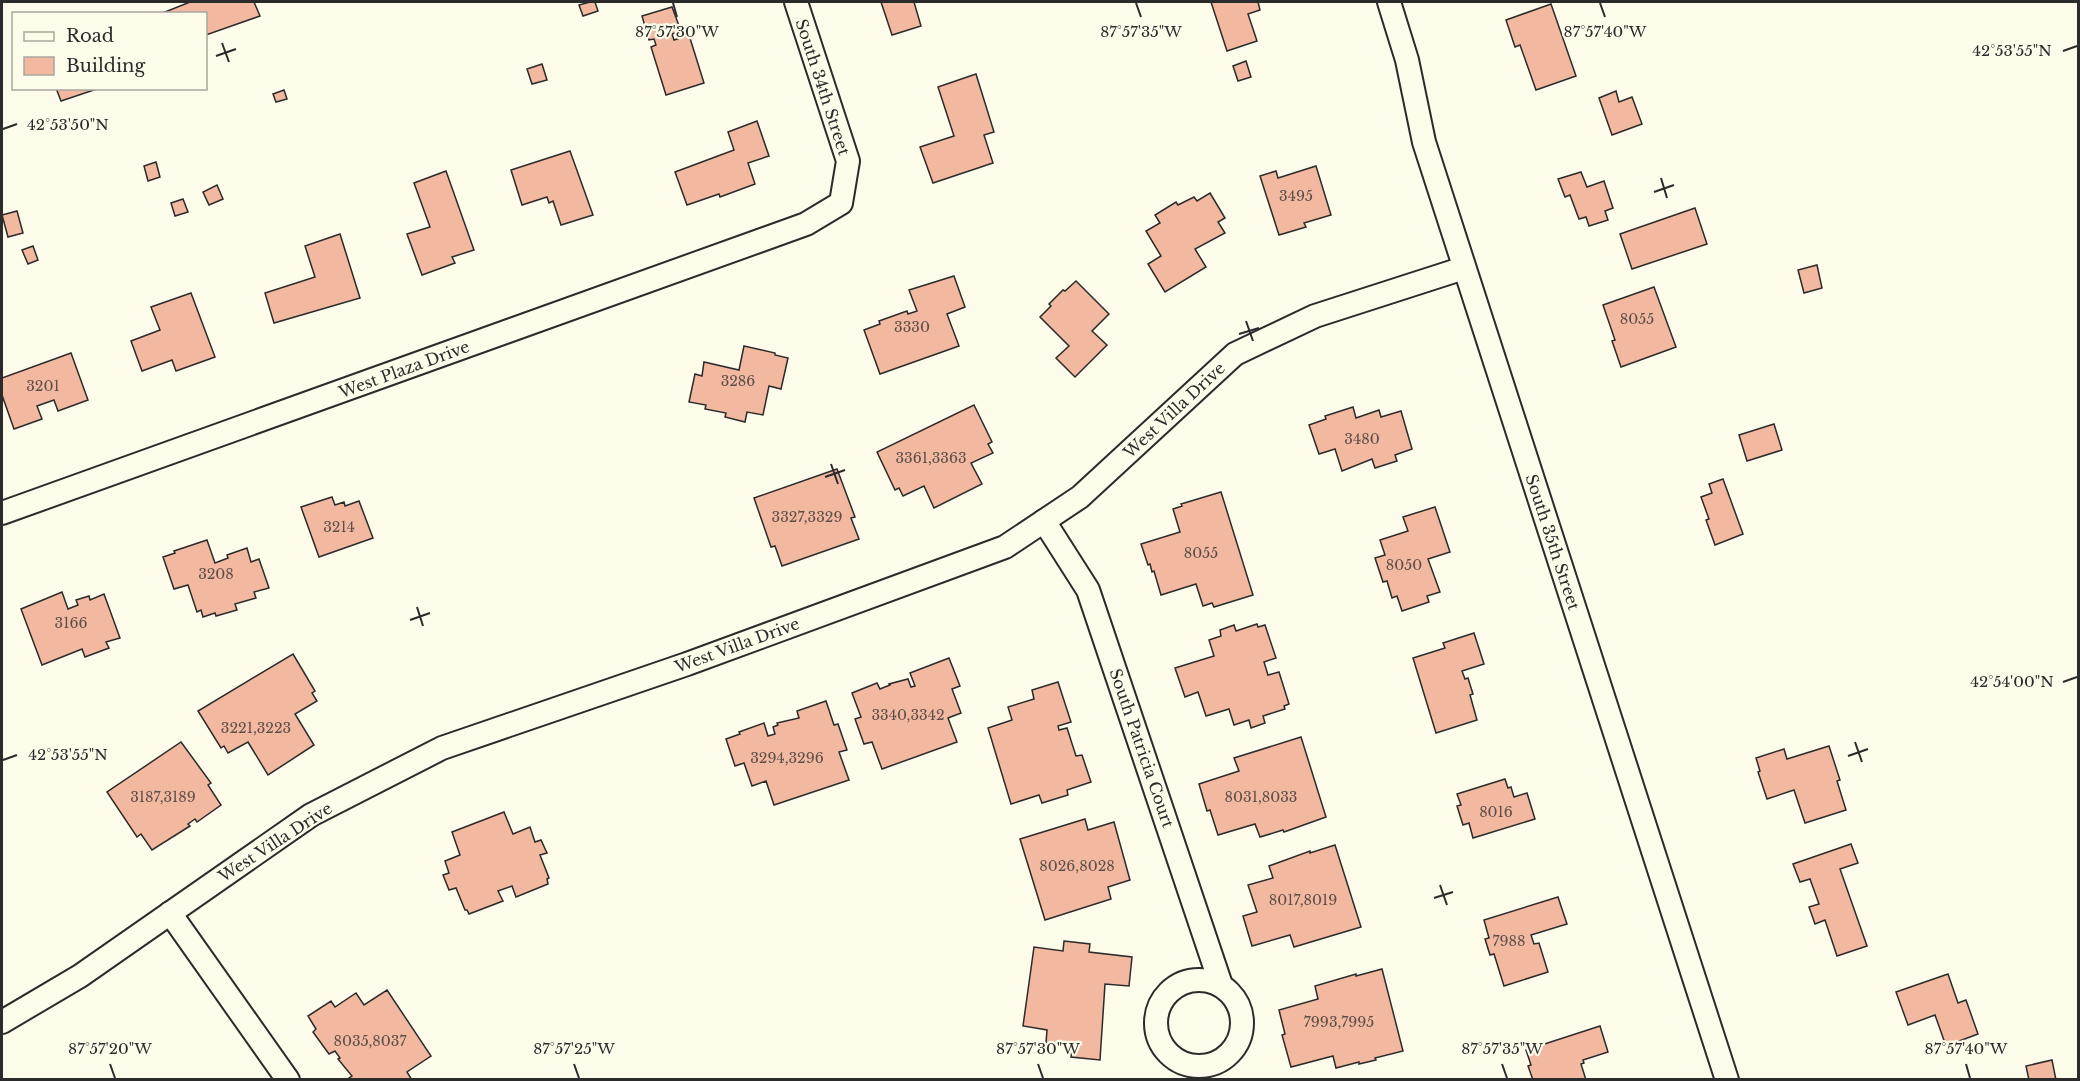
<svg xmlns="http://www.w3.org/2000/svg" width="2080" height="1081" font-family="'Libre Baskerville',serif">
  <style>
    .building { fill: #f2b8a0; stroke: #2b2b2b; stroke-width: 1.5 }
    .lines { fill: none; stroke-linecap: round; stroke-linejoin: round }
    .minor-casing { stroke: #2b2b2b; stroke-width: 26 }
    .minor { stroke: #fdfbea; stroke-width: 22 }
    .ticks { fill: none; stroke: #2b2b2b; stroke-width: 2 }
    .labels { text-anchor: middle; stroke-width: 4.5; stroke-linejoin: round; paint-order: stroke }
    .number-label { font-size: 14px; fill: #5d4e48 }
    .street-label { font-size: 16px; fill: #2b2b2b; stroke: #fdfbea }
    .ticks-label { font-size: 15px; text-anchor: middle; fill: #2b2b2b; stroke: #fdfbea; stroke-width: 4.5; stroke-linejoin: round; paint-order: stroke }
  </style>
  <rect width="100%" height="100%" fill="#fdfbea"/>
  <g class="building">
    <polygon points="190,2 254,2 260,16 206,35 206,14 160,14"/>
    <polygon points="590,2 595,2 598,11 583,16 579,5"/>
    <polygon points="881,2 914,2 921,26 892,35"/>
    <polygon points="1211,2 1258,2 1260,10 1248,14 1257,41 1227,51"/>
    <polygon points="1551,4 1576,76 1536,90 1520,45 1515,47 1506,20"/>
    <polygon points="672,7 681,31 672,34 674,40 689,35 704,83 666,95 651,47 656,45 654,39 649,40 642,16"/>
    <polygon points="1246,61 1251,77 1238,81 1233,66"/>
    <polygon points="542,64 547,80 532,84 527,69"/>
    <polygon points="976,74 994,132 984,135 993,163 933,183 920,147 954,136 938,87"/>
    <polygon points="56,88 97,88 97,89 61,101"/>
    <polygon points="284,90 287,99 276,102 273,94"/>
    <polygon points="1616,91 1619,102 1632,97 1642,124 1612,135 1599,98"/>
    <polygon points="757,121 769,156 748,163 755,184 720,197 719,194 687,205 675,172 734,150 728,132"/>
    <polygon points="570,151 593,215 561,225 553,201 549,203 547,197 522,205 511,170"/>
    <polygon points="156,162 160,177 148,181 144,166"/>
    <polygon points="1316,166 1331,215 1304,223 1306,227 1279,235 1260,176 1276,171 1278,178"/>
    <polygon points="446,171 474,250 452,257 455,263 422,275 407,234 430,227 414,183"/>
    <polygon points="1581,172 1587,187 1604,181 1613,208 1605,211 1608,220 1589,226 1586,217 1579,219 1570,195 1565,197 1558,179"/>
    <polygon points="217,185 223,199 209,205 203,192"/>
    <polygon points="1210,193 1225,218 1218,222 1225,233 1195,249 1206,267 1165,292 1148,264 1161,256 1146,231 1160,223 1155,215 1176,202 1178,205 1194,197 1197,201"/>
    <polygon points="183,199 188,212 175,216 171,203"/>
    <polygon points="1695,208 1707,244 1632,269 1620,234"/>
    <polygon points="17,211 23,233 8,237 2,215"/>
    <polygon points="340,234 360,298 274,323 265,293 315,277 305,246"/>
    <polygon points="33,246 38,260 28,264 22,250"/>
    <polygon points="1817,265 1822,288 1804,293 1798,270"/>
    <polygon points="954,276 965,307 947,314 959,346 880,374 864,330 880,324 879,321 907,311 908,314 917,311 909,290"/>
    <polygon points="1076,281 1109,314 1092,331 1107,345 1075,377 1056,358 1069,346 1040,317 1051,306 1049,304 1063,290 1065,291"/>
    <polygon points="1654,287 1676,347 1621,367 1612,341 1615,340 1603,305"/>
    <polygon points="191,293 215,357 176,371 172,360 142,371 131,341 160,330 151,307"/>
    <polygon points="744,346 775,353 775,355 788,358 781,389 769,386 763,415 747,412 745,422 725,417 726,413 705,409 706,405 689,402 695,374 702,376 704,362 739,370"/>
    <polygon points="71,353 88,400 58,411 54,400 37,406 42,419 14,429 2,395 2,378"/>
    <polygon points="974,405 992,442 988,444 993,453 971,463 982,484 934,508 924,486 903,496 899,488 895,490 877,452"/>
    <polygon points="1353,407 1356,418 1379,410 1381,417 1401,411 1412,449 1395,455 1397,461 1375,468 1372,459 1342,471 1335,449 1319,454 1309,425 1326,419 1325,416"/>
    <polygon points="1774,424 1782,450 1747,461 1739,435"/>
    <polygon points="837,469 855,517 851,518 859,539 782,566 775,546 771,547 754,498"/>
    <polygon points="1723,479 1743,534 1715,545 1706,520 1709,519 1701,497 1712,493 1709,484"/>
    <polygon points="1221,492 1253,595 1214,607 1212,603 1203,606 1196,584 1161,595 1154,571 1152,572 1150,564 1148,565 1141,544 1180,532 1173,509 1182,506 1181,504"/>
    <polygon points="332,497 335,505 344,502 345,506 359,501 373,538 319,557 301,507"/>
    <polygon points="1435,507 1450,552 1428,559 1440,592 1427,596 1429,602 1402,611 1397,596 1392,598 1387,581 1383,582 1375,558 1385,555 1380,540 1408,531 1403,517"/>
    <polygon points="207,540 215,563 228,558 227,555 247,548 251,562 259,559 269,588 254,592 256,598 235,604 237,610 216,616 215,613 203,617 201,610 197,612 188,585 174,589 163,557 175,553 174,551"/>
    <polygon points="62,592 68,609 78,605 76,600 89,596 90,600 104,594 120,638 106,642 109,648 85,657 82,649 42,665 21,609"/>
    <polygon points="1257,624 1258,627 1265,625 1276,658 1264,662 1268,675 1279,672 1289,704 1284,706 1285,709 1263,716 1265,723 1251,728 1249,720 1234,725 1229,709 1206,716 1198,692 1185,697 1175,668 1214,656 1209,640 1221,636 1220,630 1234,625 1236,631"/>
    <polygon points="1474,633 1484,664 1462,671 1465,679 1468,678 1473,694 1470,695 1477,720 1436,733 1413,658 1445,648 1443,643"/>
    <polygon points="293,654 315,691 312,693 317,701 295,714 314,745 268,775 248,742 228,753 224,746 221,748 198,711"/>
    <polygon points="949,658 960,686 952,689 961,713 948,718 957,742 882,769 872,742 864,744 855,719 861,717 852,693 877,683 880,689 890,685 889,684 908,679 911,687 915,686 910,673"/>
    <polygon points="1058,682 1071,722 1058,726 1059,730 1067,728 1076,756 1082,755 1091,782 1067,790 1068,795 1042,803 1039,795 1011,804 988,728 1012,720 1008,707 1034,699 1032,690"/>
    <polygon points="826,701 834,725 838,724 847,750 839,752 849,780 774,805 766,781 752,786 744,763 735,766 726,739 740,734 739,732 764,723 768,736 775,734 773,727 778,725 777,723 799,718 797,711"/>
    <polygon points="1301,737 1326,817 1284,832 1283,830 1260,837 1255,824 1218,835 1210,810 1207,811 1199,784 1239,771 1234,758"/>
    <polygon points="181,742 211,783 208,785 221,805 197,822 195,819 188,824 190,826 152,850 141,834 137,837 107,792"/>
    <polygon points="1829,746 1840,780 1837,781 1846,810 1805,823 1794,790 1767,799 1758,772 1760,771 1756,758 1784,749 1787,759"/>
    <polygon points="1505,779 1508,788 1511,787 1514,797 1527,793 1535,819 1473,838 1469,823 1463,825 1457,806 1461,805 1457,794"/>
    <polygon points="504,812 513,834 530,827 535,842 541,840 547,853 540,855 549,878 547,879 548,884 516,897 512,886 498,891 503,901 469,914 467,910 465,910 456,888 449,890 443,875 449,873 445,861 460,855 452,832"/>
    <polygon points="1085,819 1088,830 1114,822 1130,880 1108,887 1111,899 1045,920 1020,839"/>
    <polygon points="1851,844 1858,863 1840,869 1867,946 1837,956 1825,920 1815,924 1809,907 1819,904 1810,879 1800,882 1793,864"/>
    <polygon points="1335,845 1361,927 1294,947 1290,935 1252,946 1243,916 1257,912 1248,885 1273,878 1269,866 1310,851 1310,853"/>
    <polygon points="1558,897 1567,924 1531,935 1534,944 1539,943 1548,972 1504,986 1494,954 1490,955 1485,939 1489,938 1484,920"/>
    <polygon points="1064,941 1090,944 1089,952 1132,957 1129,986 1105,984 1100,1060 1071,1057 1072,1048 1046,1043 1047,1030 1023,1026 1034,947 1063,951"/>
    <polygon points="1382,969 1403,1051 1375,1058 1376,1060 1359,1064 1359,1062 1336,1068 1333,1056 1291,1067 1282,1035 1285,1034 1279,1010 1318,999 1315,986 1356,974 1356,976"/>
    <polygon points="1948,974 1958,1003 1966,1000 1978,1034 1946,1046 1935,1015 1908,1025 1896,992"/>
    <polygon points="387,990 431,1056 407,1072 412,1080 346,1080 352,1076 338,1059 340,1058 335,1051 329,1054 313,1032 316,1029 308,1016 331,1001 335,1007 356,993 364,1005"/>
    <polygon points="1600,1026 1608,1052 1583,1060 1584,1063 1581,1064 1586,1080 1533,1080 1528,1066 1531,1065 1526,1050"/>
    <polygon points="2052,1060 2056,1080 2029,1080 2026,1066"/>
  </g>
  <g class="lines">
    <defs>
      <g id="minor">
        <polyline points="1389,2 1407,60 1424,142 1727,1080"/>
        <polyline points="2,513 806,224 841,203 848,161 796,2"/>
        <polyline points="1044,521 1088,590 1221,985"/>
        <polyline points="170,913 288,1080"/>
        <circle cx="1199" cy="1023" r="43"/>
        <polyline points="2,1022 80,976 311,815 442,748 687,664 1005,547 1080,497 1235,354 1315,316 1464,268"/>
      </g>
    </defs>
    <use href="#minor" class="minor-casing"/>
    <use href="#minor" class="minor"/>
  </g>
  <path class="ticks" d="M673 3 677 17M1136 3 1141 17M1600 3 1605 17M222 43 229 62M2063 51 2077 46M216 56 236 49M3 129 17 124M1661 178 1667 198M1654 192 1674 185M1246 321 1253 341M1239 334 1259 328M831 464 838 484M825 477 845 470M417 607 423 626M410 620 430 613M2063 682 2077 677M1855 742 1862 762M1848 756 1868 749M3 760 17 755M1440 885 1447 905M1434 898 1453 892M110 1064 115 1078M574 1064 579 1078M1038 1064 1043 1078M1502 1064 1507 1078M1966 1064 1970 1078"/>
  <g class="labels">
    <g class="number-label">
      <text x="1296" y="201">3495</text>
      <text x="1637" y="324">8055</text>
      <text x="912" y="332">3330</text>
      <text x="738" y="386">3286</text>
      <text x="43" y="391">3201</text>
      <text x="1362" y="444">3480</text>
      <text x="931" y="463">3361,3363</text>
      <text x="807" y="522">3327,3329</text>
      <text x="339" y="532">3214</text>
      <text x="1201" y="558">8055</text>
      <text x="1404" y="570">8050</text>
      <text x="216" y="579">3208</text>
      <text x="71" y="628">3166</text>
      <text x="908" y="720">3340,3342</text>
      <text x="256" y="733">3221,3223</text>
      <text x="787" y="763">3294,3296</text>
      <text x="163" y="802">3187,3189</text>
      <text x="1261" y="802">8031,8033</text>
      <text x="1496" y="817">8016</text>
      <text x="1077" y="871">8026,8028</text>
      <text x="1303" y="905">8017,8019</text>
      <text x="1509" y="946">7988</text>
      <text x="1339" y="1027">7993,7995</text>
      <text x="370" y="1046">8035,8037</text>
    </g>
    <g class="street-label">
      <text transform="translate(823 87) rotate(72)" y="6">South 34th Street</text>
      <text transform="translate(404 369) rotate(-20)" y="6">West Plaza Drive</text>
      <text transform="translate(1174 410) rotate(-43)" y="6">West Villa Drive</text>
      <text transform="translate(1553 542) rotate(72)" y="6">South 35th Street</text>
      <text transform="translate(737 645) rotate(-20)" y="6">West Villa Drive</text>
      <text transform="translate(1142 748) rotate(71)" y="6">South Patricia Court</text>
      <text transform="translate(275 842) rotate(-33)" y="6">West Villa Drive</text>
    </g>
  </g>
  <g class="ticks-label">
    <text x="677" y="37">87°57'30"W</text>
    <text x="1141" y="37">87°57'35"W</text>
    <text x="1605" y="37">87°57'40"W</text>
    <text x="2012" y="56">42°53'55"N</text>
    <text x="68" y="130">42°53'50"N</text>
    <text x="2012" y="687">42°54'00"N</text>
    <text x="68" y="760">42°53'55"N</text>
    <text x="110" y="1054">87°57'20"W</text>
    <text x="574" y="1054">87°57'25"W</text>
    <text x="1038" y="1054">87°57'30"W</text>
    <text x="1502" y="1054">87°57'35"W</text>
    <text x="1966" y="1054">87°57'40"W</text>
  </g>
  <rect width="2080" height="1081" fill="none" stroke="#2b2b2b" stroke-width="6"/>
  <rect x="12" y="12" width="195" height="78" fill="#fdfbea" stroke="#a9a89e" stroke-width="1.5"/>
  <rect x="24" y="32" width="30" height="9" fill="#fdfbea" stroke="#a9a89e" stroke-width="1.5"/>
  <text x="66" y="42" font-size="18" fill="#2b2b2b">Road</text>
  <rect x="24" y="57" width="30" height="18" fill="#f2b8a0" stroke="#a9a89e" stroke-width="1.5"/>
  <text x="66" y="72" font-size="18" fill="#2b2b2b">Building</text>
</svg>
